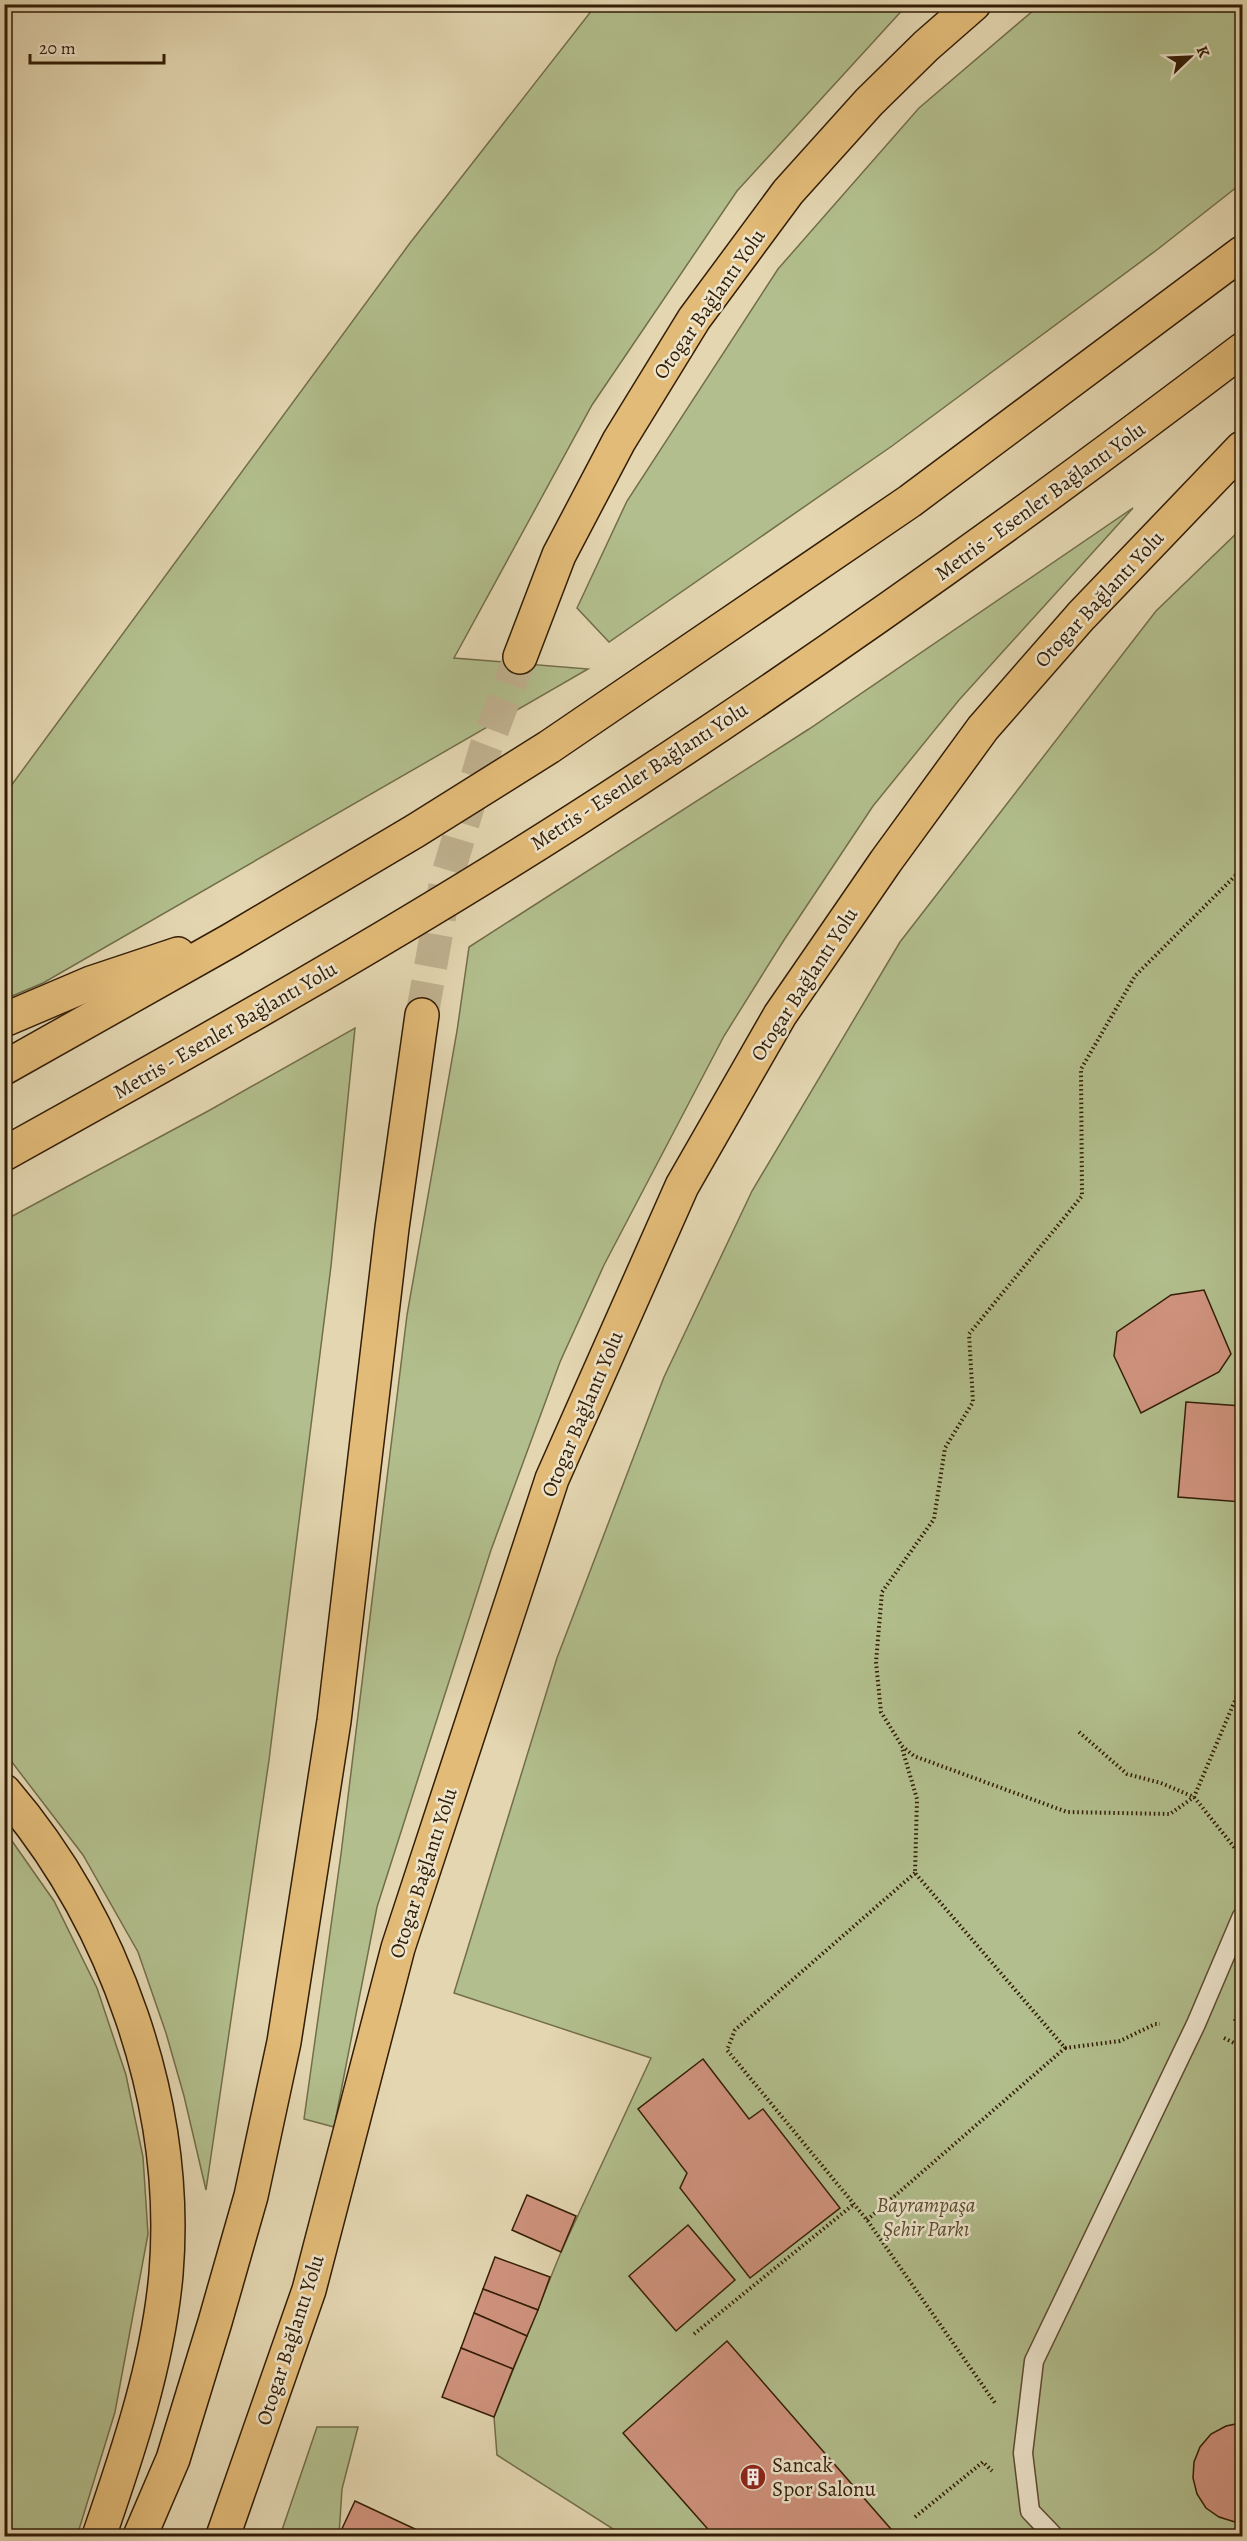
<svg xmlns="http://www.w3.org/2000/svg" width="1247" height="2541" font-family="Alegreya,serif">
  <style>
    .green { fill: #b2be8d; stroke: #726e4a; stroke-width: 1.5 }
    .building { fill: #d0937e; stroke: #331d06; stroke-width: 1.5 }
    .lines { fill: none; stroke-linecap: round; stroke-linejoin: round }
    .trunk-tunnel { stroke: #c0b18f; stroke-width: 33; stroke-dasharray: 33 16; stroke-linecap: butt }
    .service-casing { stroke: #5f4b31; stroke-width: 21 }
    .trunk-casing { stroke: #331d06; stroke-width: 36 }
    .path { stroke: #331d06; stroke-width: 4; stroke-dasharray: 1.5 3; stroke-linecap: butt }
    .service { stroke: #ede4cc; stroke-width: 18 }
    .trunk { stroke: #e2bb78; stroke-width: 33 }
    .labels { text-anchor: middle; stroke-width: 5; stroke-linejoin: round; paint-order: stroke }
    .street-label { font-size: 21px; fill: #331d06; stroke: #ede4cc }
    .park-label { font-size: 21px; font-style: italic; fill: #594d2e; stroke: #ede4cc }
    .poi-label { font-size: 21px; fill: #331d06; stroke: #ede4cc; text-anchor: start }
  </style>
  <rect width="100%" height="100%" fill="#e3d6b1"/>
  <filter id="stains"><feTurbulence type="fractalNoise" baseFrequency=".00333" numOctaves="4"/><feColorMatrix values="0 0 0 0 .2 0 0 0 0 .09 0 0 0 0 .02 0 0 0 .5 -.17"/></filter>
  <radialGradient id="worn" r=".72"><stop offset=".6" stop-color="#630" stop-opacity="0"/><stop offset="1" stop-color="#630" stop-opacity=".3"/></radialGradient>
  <g class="green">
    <polygon points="1041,4 1242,5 1242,183 1158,249 892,446 609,642 577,608 627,501 778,269 919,108"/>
    <polygon points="596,5 907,5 737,191 592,405 454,658 588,669 43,983 5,999 5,794 410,243"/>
    <polygon points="1133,508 959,700 873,806 784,940 724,1036 604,1265 560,1362 491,1550 377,1907 334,2127 304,2119 341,1854 407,1315 457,1031 469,947 809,729"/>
    <polygon points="1242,528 1242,2536 624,2536 497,2455 494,2417 561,2252 651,2058 454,1993 557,1658 664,1377 752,1191 900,942 1156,611"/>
    <polygon points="355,1028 331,1266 269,1760 206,2190 184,2096 166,2033 138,1952 83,1855 5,1753 5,1220 210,1110"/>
    <polygon points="5,1831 54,1901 97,1988 126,2075 143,2157 148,2234 115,2412 77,2536 5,2536"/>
    <polygon points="317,2427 358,2427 342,2489 339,2535 280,2536"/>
  </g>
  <g class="building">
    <polygon points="1204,1290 1231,1354 1219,1372 1141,1413 1114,1356 1117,1332 1171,1295"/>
    <polygon points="1186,1402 1242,1406 1242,1502 1178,1497"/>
    <polygon points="703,2059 749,2119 763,2109 840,2208 750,2278 680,2188 687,2173 638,2109"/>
    <polygon points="527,2195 576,2216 561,2252 512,2230"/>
    <polygon points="688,2225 735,2280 676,2331 629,2276"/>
    <polygon points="495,2257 550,2277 538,2310 483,2289"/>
    <polygon points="483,2289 538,2310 527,2336 474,2313"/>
    <polygon points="474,2313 527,2336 513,2369 461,2348"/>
    <polygon points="727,2341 897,2536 714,2536 623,2433"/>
    <polygon points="461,2348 513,2369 494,2417 442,2397"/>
    <polygon points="1241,2423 1242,2522 1235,2522 1219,2517 1206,2508 1197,2494 1193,2478 1194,2462 1200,2447 1211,2434 1226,2426"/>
    <polygon points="355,2501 430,2536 342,2536 339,2535"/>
  </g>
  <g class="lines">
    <polyline class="trunk-tunnel" points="422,1015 446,880 486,747 520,657"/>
    <defs>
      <polyline id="service" points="1054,2536 1030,2511 1023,2453 1034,2361 1196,2024 1242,1916"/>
      <g id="trunk">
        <polyline points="520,657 559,555 619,441 694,319 788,192 869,102 926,46 974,4"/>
        <polyline points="4,1020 91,983 178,954"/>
        <polyline points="4,1068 231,940 415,831 549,747 910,501 1242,253"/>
        <path d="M4 1154C197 1047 389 939 575 820 804 673 1025 515 1242 350"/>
        <path d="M4 1791C115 1920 180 2104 166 2274 158 2364 128 2452 99 2536"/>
        <polyline points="140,2536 173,2459 215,2322 251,2196 284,2042 334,1721 392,1228 422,1015"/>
        <polyline points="223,2536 309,2290 398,1948 552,1479 682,1186 780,1015 886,861 983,728 1081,616 1242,448"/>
      </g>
    </defs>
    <use href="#service" class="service-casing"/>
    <use href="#trunk" class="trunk-casing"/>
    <g class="path">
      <polyline points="1242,869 1135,976 1081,1069 1082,1196 969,1334 973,1402 945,1448 934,1519 882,1592 876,1662 881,1712 902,1746 914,1756 1067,1812 1170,1814 1194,1797 1242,1684"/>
      <polyline points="1079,1732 1127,1774 1161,1783 1194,1797 1242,1857"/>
      <polyline points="915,1873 735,2030 727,2050 867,2220 995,2403"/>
      <polyline points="1235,2019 1242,2043"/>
      <polyline points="1224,2038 1242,2047"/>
      <polyline points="1065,2048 1120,2041 1155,2024 1160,2024"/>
      <polyline points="867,2220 1065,2048 915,1873 917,1799 902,1748"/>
      <polyline points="694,2334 854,2204"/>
      <polyline points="915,2517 983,2462 992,2471"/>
    </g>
    <use href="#service" class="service"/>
    <use href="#trunk" class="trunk"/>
  </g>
  <defs>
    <symbol id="building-disc" viewBox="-11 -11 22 22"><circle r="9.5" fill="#8f2418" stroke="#ede4cc"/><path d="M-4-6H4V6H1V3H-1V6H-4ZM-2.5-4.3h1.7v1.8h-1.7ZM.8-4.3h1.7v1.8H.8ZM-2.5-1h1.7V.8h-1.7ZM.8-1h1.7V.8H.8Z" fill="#fff"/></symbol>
  </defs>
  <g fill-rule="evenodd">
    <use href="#building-disc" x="738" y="2462" width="30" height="30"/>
  </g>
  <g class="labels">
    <g class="street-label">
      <text transform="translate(709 304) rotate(-55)" y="7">Otogar Bağlantı Yolu</text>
      <text transform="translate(1040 501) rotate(-36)" y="7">Metris - Esenler Bağlantı Yolu</text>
      <text transform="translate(1099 599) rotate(-47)" y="7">Otogar Bağlantı Yolu</text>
      <text transform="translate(639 776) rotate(-33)" y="7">Metris - Esenler Bağlantı Yolu</text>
      <text transform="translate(804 984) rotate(-57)" y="7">Otogar Bağlantı Yolu</text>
      <text transform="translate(225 1030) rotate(-30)" y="7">Metris - Esenler Bağlantı Yolu</text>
      <text transform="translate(582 1414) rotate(-67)" y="7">Otogar Bağlantı Yolu</text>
      <text transform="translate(423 1873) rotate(-72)" y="7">Otogar Bağlantı Yolu</text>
      <text transform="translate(290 2340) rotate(-72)" y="7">Otogar Bağlantı Yolu</text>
    </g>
    <g class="park-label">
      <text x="926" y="2212">Bayrampaşa<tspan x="926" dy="24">Şehir Parkı</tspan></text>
    </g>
    <g class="poi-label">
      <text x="772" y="2472">Sancak<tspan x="772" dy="24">Spor Salonu</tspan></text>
    </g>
  </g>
  <rect width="1247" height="2541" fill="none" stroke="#e3d6b1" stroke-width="24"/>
  <rect x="6" y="6" width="1235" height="2529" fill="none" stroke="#331d06" stroke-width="3"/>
  <rect x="12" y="12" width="1223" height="2517" fill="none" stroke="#331d06" stroke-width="1.5"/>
  <g transform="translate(1190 57) rotate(67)" stroke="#ede4cc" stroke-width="4.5" paint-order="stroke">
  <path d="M0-4.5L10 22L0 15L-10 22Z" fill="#331d06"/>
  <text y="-9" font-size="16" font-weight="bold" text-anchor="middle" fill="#331d06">K</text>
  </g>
  <path d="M30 54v9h134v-9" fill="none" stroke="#331d06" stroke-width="3"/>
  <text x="39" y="54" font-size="18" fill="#331d06" stroke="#ede4cc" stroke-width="4.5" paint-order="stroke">20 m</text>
  <rect width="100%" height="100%" filter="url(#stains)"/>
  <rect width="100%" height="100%" fill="url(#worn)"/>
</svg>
